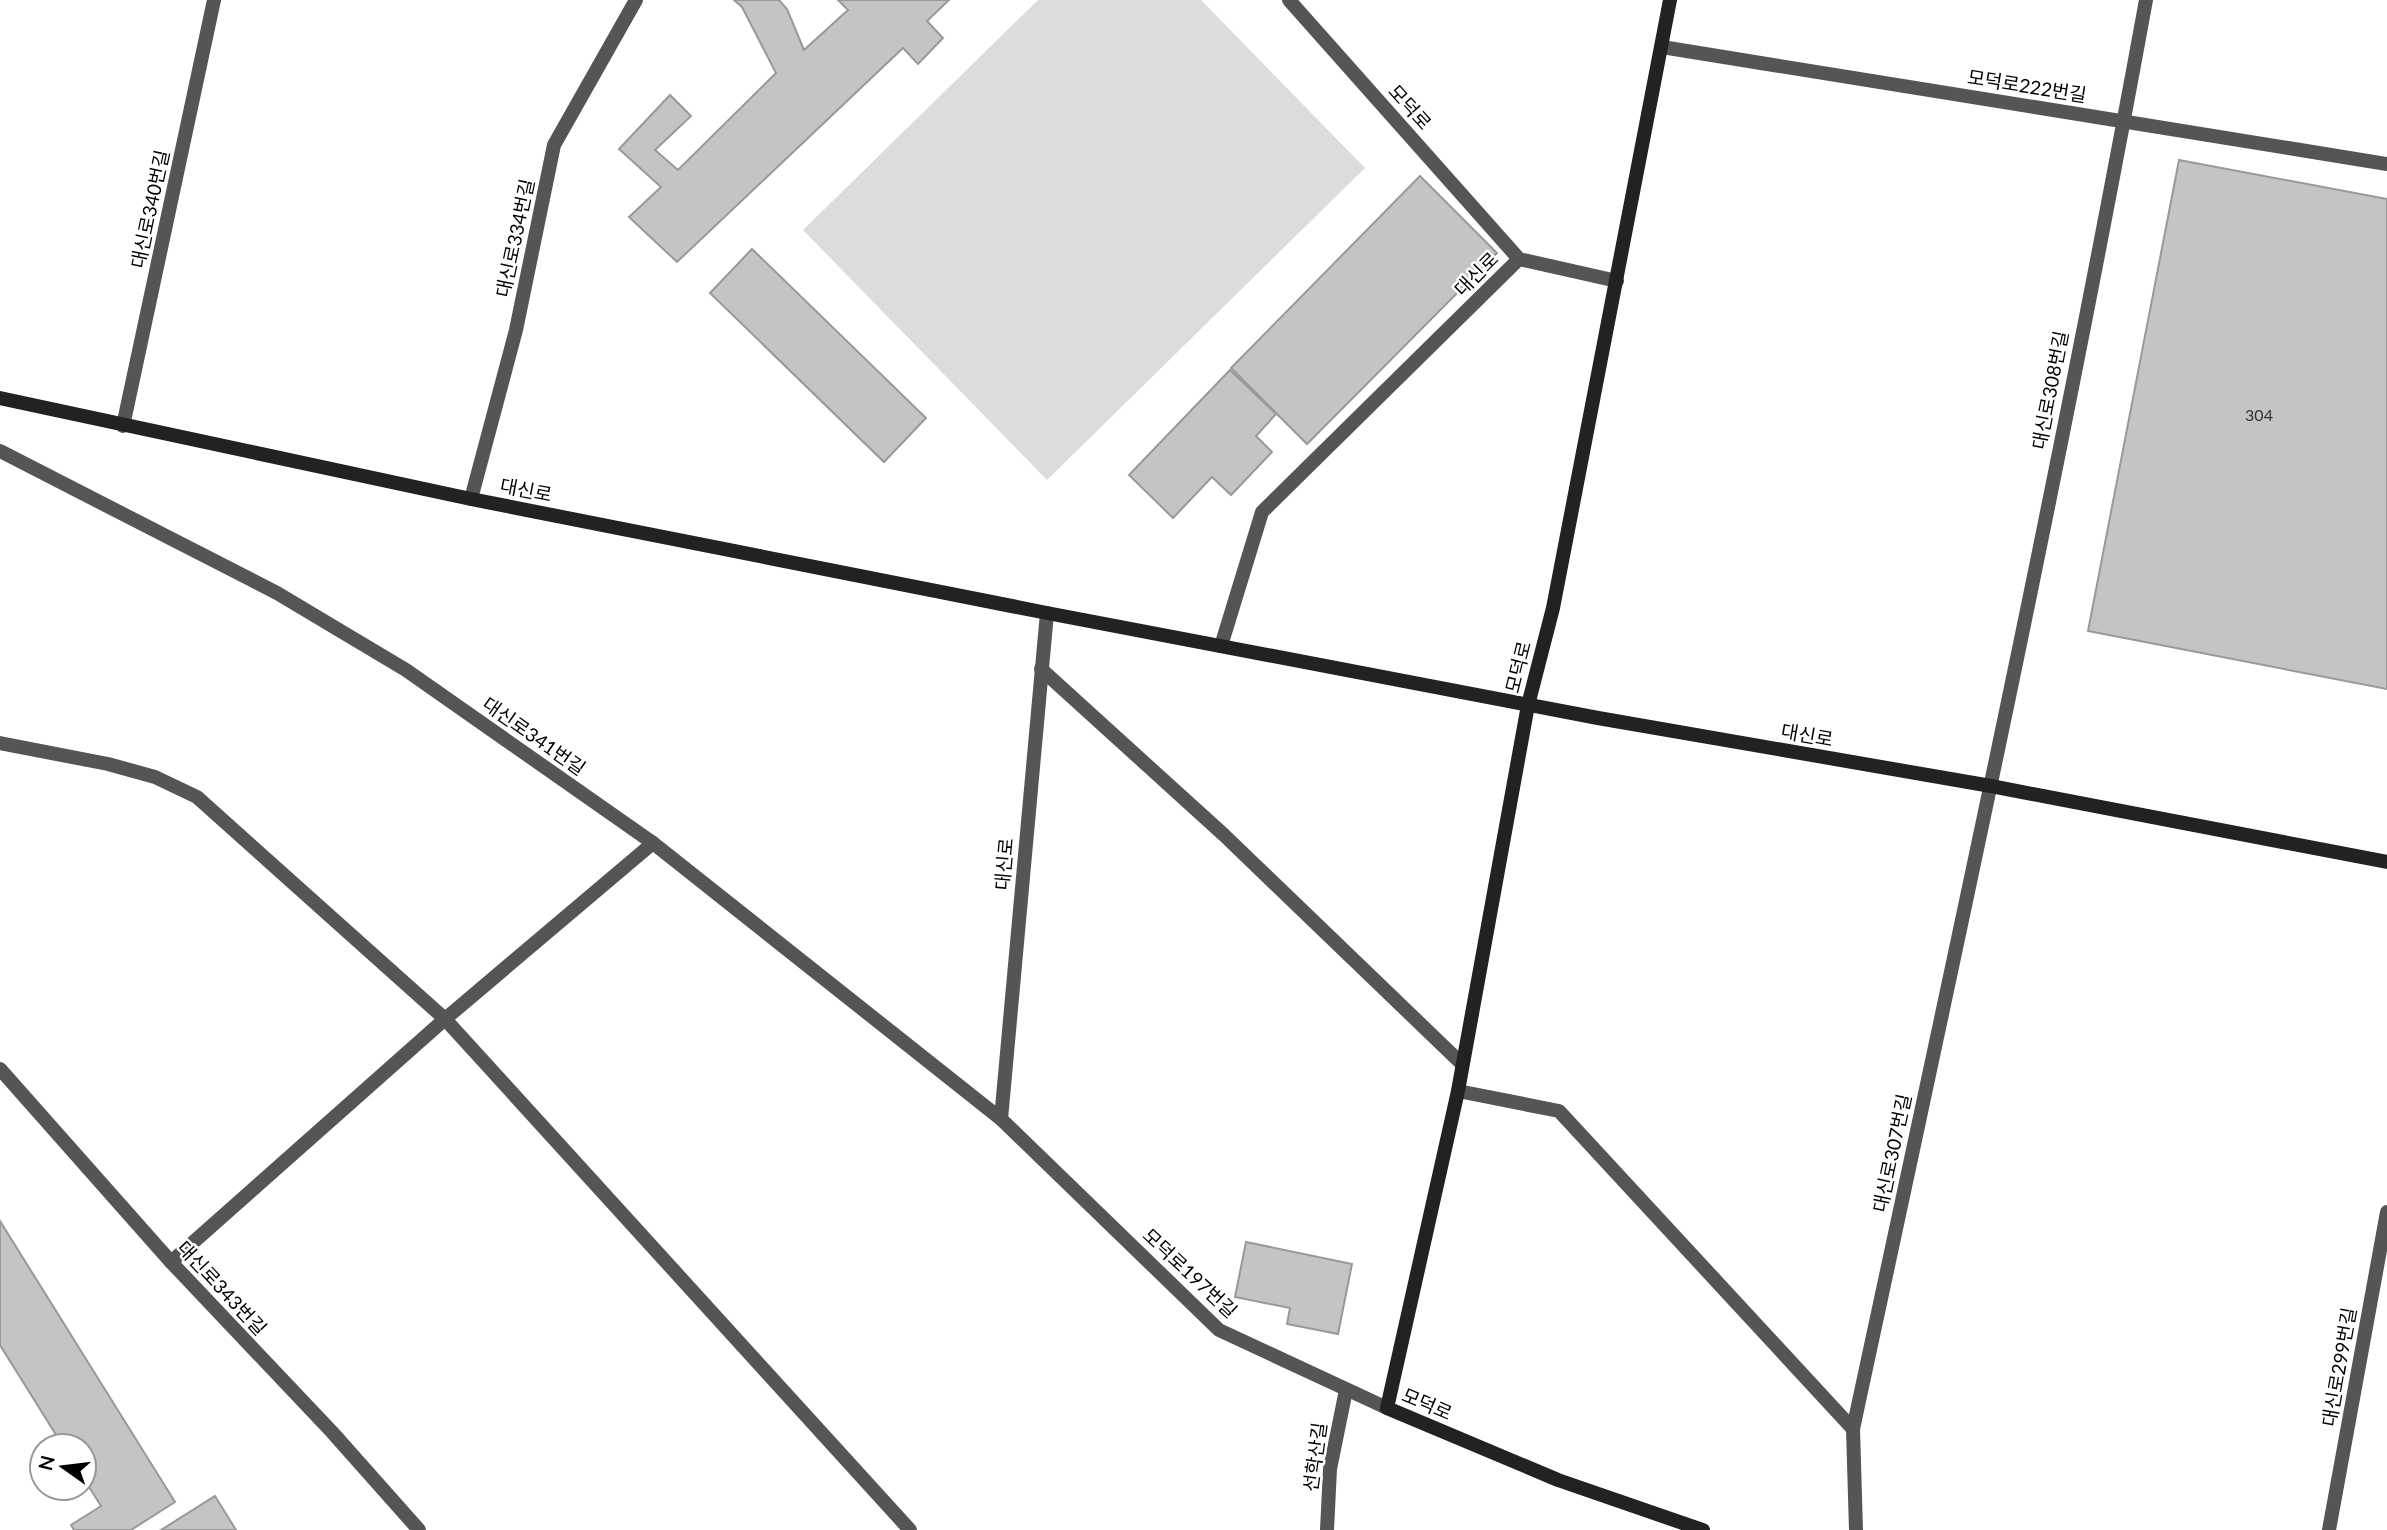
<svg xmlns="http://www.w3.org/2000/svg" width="2387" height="1530" font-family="Lato,'Noto Sans KR',sans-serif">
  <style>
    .green { fill: #dcdcdc }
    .building { fill: #c4c4c4; stroke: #999; stroke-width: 2 }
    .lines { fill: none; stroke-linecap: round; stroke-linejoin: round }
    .lane { stroke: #555; stroke-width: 14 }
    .street { stroke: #555; stroke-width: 14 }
    .secondary { stroke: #222; stroke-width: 14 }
    .labels { text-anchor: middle; stroke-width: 5; stroke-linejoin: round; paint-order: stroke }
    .number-label { font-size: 16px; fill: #313131 }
    .street-label { font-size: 19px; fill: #000; stroke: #fff }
  </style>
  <rect width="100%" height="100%" fill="#fff"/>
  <polygon class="green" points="1038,0 1201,0 1365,168 1047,480 803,230"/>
  <g class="building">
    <polygon points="734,0 779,0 787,9 804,50 848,10 838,0 949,0 927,21 943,38 918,64 903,48 677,262 629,217 661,187 619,149 670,95 691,116 655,150 678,170 776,73 742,7"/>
    <polygon points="2179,160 2387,199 2387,689 2088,631"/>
    <polygon points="1420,176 1497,253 1307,444 1231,368"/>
    <polygon points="752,249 926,418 884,462 710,293"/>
    <polygon points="1230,370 1276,414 1256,436 1272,452 1231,495 1212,477 1173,518 1129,475"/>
    <polygon points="0,1221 175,1502 131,1530 74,1530 71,1525 101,1506 84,1479 84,1446 63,1446 0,1345"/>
    <polygon points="1246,1242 1352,1264 1338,1334 1287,1324 1290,1308 1235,1297"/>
    <polygon points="215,1496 236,1530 161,1530"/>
  </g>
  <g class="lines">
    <g class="lane">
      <polyline points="1289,0 1519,259 1617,281"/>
      <polyline points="1221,646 1262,512 1519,259"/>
    </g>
    <g class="street">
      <polyline points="1662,47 2387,164"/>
      <polyline points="123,426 214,0"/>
      <polyline points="0,451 277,593 406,670 653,843 1001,1119 1219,1330 1387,1408"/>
      <polyline points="471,499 516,330 554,145 636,0"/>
      <polyline points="1041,669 1224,835 1462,1064"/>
      <polyline points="0,743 108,764 155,777 197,797 445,1019 910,1530"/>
      <polyline points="0,1069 171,1262 332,1432 419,1530"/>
      <polyline points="1458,1091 1559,1111 1853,1429"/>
      <polyline points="1001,1119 1047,613"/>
      <polyline points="171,1262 445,1019 653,843"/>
      <polyline points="1327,1530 1330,1469 1346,1390"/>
      <path d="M1856 1530 1853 1429C1955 954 2059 478 2146 0"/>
      <polyline points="2329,1530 2387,1212"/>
    </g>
    <g class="secondary">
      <polyline points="1670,0 1553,608 1528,705 1458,1091 1387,1408 1558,1480 1703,1530"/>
      <polyline points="0,398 471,499 1047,613 1598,718 1991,786 2387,862"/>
    </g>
  </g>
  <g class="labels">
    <g class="number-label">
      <text x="2259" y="421">304</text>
    </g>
    <g class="street-label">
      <text transform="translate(2027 86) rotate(9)" y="7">모덕로222번길</text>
      <text transform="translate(1410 107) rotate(48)" y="7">모덕로</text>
      <text transform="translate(150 209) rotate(-78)" y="7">대신로340번길</text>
      <text transform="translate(515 238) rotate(-78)" y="7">대신로334번길</text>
      <text transform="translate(1476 274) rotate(-45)" y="7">대신로</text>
      <text transform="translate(2050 390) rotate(-79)" y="7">대신로308번길</text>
      <text transform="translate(526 490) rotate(11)" y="7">대신로</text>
      <text transform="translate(1518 667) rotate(-76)" y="7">모덕로</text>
      <text transform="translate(1807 735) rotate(10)" y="7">대신로</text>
      <text transform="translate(534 736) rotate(35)" y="7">대신로341번길</text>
      <text transform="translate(1004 864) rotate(-85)" y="7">대신로</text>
      <text transform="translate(1892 1153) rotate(-78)" y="7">대신로307번길</text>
      <text transform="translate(1190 1273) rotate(43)" y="7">모덕로197번길</text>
      <text transform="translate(222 1288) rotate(47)" y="7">대신로343번길</text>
      <text transform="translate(2339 1367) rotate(-80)" y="7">대신로299번길</text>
      <text transform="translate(1427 1404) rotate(23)" y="7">모덕로</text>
      <text transform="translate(1315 1457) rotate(-82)" y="7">선학산길</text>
    </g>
  </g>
  <g transform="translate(63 1467) rotate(284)"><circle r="33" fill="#ffffff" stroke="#999999" stroke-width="2"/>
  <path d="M0-5L12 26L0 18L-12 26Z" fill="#000000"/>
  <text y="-10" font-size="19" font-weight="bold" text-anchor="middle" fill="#000000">N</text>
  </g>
</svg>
